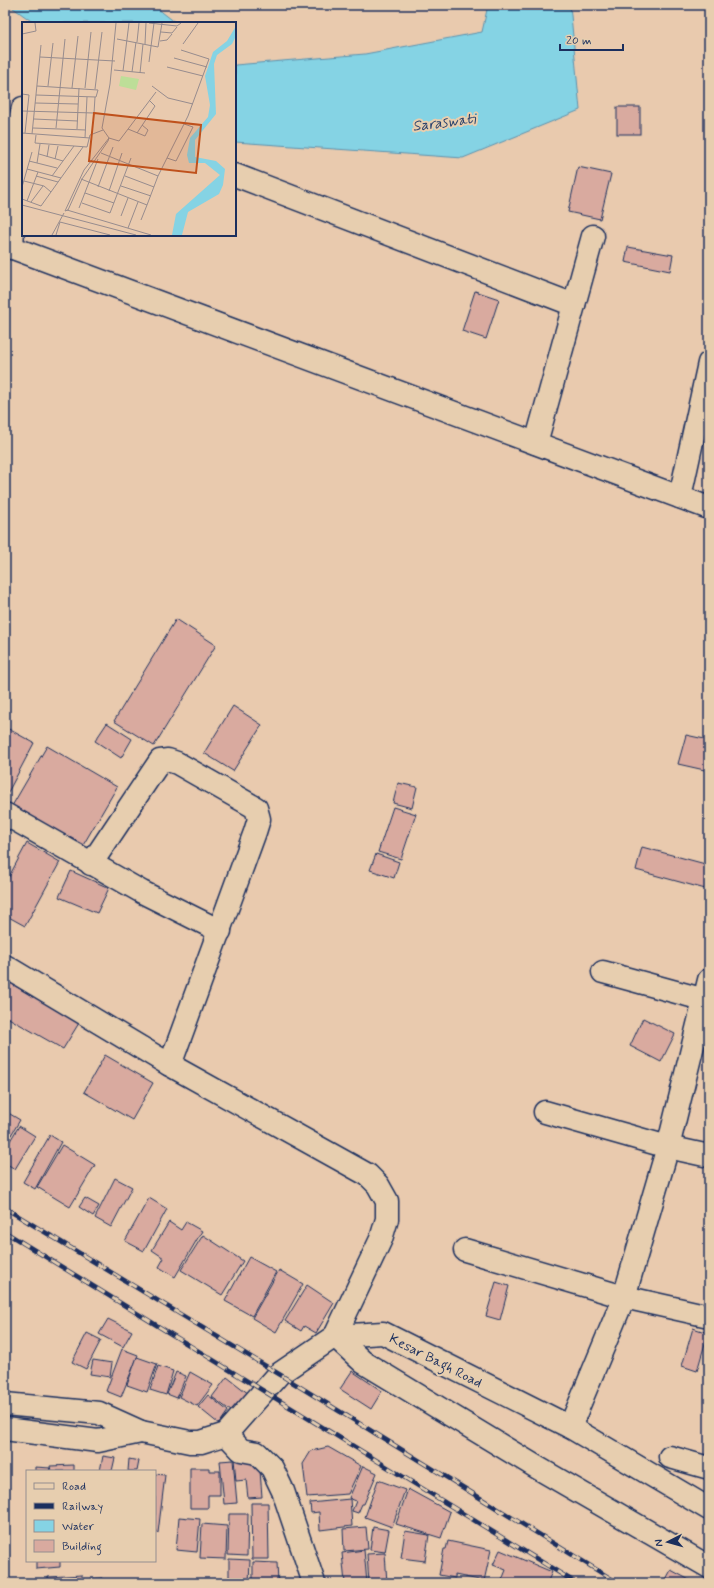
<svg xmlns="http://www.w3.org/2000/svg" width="714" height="1588" font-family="Mynerve,sans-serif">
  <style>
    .water { fill: #85d3e4; stroke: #5b91ae }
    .building { fill: #d9aa9f; stroke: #1b2f5e }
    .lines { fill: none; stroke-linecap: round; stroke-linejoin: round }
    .street-casing { stroke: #1b2f5e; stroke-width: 25 }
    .secondary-casing { stroke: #1b2f5e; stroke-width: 25 }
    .street { stroke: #e7ceaf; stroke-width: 22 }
    .secondary { stroke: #e7ceaf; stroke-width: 22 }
    .rail-casing { stroke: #1b2f5e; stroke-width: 4.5 }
    .rail { stroke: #e7ceaf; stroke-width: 3; stroke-dasharray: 9; stroke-linecap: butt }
    .labels { text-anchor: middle; stroke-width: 4; stroke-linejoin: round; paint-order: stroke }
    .street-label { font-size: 14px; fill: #1b2f5e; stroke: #e7ceaf }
    .water-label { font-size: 15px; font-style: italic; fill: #263f6b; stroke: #e7ceaf }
    .inset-road { fill: none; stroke: #978c8e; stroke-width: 1 }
    .view { fill: #bf511c; fill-opacity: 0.15; stroke: #bf511c; stroke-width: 2 }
    .inset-edge { fill: none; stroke: #1b2f5e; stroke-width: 2 }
  </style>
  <rect width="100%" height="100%" fill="#e9caae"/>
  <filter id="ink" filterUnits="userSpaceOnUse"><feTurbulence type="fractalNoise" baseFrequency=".025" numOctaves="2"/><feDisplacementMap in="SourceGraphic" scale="8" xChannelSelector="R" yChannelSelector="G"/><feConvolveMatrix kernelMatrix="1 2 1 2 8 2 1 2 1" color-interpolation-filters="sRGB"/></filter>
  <g filter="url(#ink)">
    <g class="water">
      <polygon points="9,5 153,5 176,23 34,23"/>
      <polygon points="488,5 570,5 580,110 463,158 235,142 235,65 365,54 482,32"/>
    </g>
    <g class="building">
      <rect x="617" y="107" width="23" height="27"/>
      <polygon points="578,167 611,174 600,219 568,212"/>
      <polygon points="628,247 673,255 670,271 625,262"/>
      <polygon points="475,291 499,299 486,339 462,331"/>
      <polygon points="176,619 216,645 154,746 114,721"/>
      <polygon points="233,706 262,725 233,771 204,753"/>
      <polygon points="107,723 132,739 121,758 95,741"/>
      <polygon points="5,727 34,743 5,798"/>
      <polygon points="686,735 709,740 709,771 678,764"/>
      <polygon points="47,746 117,787 82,847 12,806"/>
      <polygon points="398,783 417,787 412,808 393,803"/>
      <polygon points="393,807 416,814 401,859 378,852"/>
      <polygon points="27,843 60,862 25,926 5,915 5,884"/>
      <polygon points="642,847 709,865 709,890 636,870"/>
      <polygon points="376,854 399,862 394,878 370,870"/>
      <polygon points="71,871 109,888 97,913 59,897"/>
      <polygon points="5,980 79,1023 63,1049 5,1016"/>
      <polygon points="643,1018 675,1034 661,1062 630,1046"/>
      <polygon points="105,1055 153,1083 132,1120 84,1092"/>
      <polygon points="5,1111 20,1120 5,1145"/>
      <polygon points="19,1126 35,1136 15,1169 5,1163 5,1149"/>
      <polygon points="50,1135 61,1142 35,1189 23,1182"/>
      <polygon points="62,1145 95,1165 70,1207 37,1187"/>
      <polygon points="115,1178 132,1187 111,1227 95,1218"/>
      <polygon points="85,1198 99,1206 93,1216 79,1207"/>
      <polygon points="149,1198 167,1209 144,1251 125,1241"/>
      <polygon points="169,1222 181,1230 186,1222 202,1231 175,1277 159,1267 164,1258 152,1250"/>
      <polygon points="203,1235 243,1261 222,1295 181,1270"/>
      <polygon points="249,1257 276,1272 252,1316 225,1301"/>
      <polygon points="279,1270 303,1284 276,1332 252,1318"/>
      <polygon points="496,1282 509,1286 500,1320 486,1316"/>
      <polygon points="307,1285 334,1303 316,1333 304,1326 301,1331 285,1321"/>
      <polygon points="108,1319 132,1331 123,1347 99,1334"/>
      <polygon points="693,1328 708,1333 697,1371 682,1366"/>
      <polygon points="87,1333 101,1340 86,1369 72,1362"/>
      <polygon points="122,1349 138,1355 121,1397 106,1391"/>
      <polygon points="137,1357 157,1364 147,1392 127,1385"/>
      <polygon points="93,1360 112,1363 110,1377 90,1374"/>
      <polygon points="158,1366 173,1371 166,1395 150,1390"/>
      <polygon points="352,1371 382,1391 371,1409 340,1389"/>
      <polygon points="176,1372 186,1376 177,1398 167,1394"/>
      <polygon points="190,1372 213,1385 197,1406 179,1397"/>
      <polygon points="227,1377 249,1394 235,1414 212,1397"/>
      <polygon points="208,1395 228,1411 219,1424 198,1407"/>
      <polygon points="328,1447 361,1466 348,1494 307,1497 303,1464 311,1451"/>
      <polygon points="103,1456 115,1458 112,1471 100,1471"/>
      <polygon points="259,1457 262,1497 248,1498 246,1480 236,1481 234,1459"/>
      <polygon points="129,1459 139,1461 137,1471 128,1471"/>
      <polygon points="233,1460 237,1503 224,1504 220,1461"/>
      <polygon points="74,1465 74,1471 51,1471 50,1466"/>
      <polygon points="363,1466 377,1473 364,1504 362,1504 358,1513 352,1511 356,1501 349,1498"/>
      <polygon points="35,1467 50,1468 49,1471 35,1471"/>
      <polygon points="190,1468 209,1468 209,1471 220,1471 220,1495 208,1495 208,1508 190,1508"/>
      <polygon points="155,1474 165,1475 158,1533 155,1532"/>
      <polygon points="378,1480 405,1490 392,1527 365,1517"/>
      <polygon points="408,1489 450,1512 441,1538 396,1524"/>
      <polygon points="350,1499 352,1526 320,1530 319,1512 311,1513 310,1503"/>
      <polygon points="251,1503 268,1503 269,1559 252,1559"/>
      <polygon points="229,1514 248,1514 247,1556 228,1555"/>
      <polygon points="179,1517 200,1519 197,1552 176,1550"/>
      <polygon points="202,1524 227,1526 226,1559 200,1558"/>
      <polygon points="366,1527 368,1549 344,1551 343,1529"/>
      <polygon points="373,1527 389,1530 385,1552 370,1550"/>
      <polygon points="5,1531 7,1531 9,1560 5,1561"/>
      <polygon points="405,1531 429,1535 425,1561 401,1558"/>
      <polygon points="448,1541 491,1550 484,1581 455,1575 455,1578 439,1575 444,1549 446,1549"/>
      <polygon points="364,1550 367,1583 345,1583 342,1553"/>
      <polygon points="500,1550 552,1572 547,1583 508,1583 502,1580 506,1570 493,1565"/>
      <polygon points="385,1553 387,1583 369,1583 367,1554"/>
      <polygon points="229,1559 250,1560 249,1583 229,1583"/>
      <polygon points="36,1561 60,1561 60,1567 36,1569"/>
      <polygon points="253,1562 277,1563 278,1583 253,1583"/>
      <polygon points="671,1570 695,1583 664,1583"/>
      <polygon points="82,1575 83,1583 48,1583 48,1577"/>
      <polygon points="102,1578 102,1583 90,1583 90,1579"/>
      <polygon points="35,1580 35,1583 13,1583 13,1582"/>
      <polygon points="307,1580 308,1583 279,1583 279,1582"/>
    </g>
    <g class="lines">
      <defs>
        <g id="street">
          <polyline points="235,175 574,305 536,443"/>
          <polyline points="5,245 709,508"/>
          <polyline points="12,248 18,126 23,108"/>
          <polyline points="574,305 593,236"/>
          <polyline points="680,497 709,363"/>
          <polyline points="5,814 142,892 220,931"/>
          <polyline points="91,864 160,761 168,760 177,763 256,808 259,819 255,832 170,1065"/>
          <polyline points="5,966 170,1065 368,1175 378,1185 387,1201 387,1219 381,1239 335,1336"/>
          <polyline points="603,972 709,1001"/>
          <polyline points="545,1112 668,1147 709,1156"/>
          <polyline points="465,1250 624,1297 709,1316"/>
          <polyline points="570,1427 624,1297 668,1147 709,980"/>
          <polyline points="226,1434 241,1450 257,1453 272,1468 283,1491 314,1583"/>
          <polyline points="670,1457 709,1468"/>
        </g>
        <g id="secondary">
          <polyline points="335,1336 363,1362 538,1468 709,1567"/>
          <polyline points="5,1404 99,1413 141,1432"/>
          <polyline points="5,1429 98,1441 141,1432 190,1442 201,1442 226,1434 279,1374 335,1336 383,1333 570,1427 709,1509"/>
        </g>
      </defs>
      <use href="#street" class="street-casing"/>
      <use href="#secondary" class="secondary-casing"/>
      <use href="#street" class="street"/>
      <use href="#secondary" class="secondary"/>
      <defs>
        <g id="rail">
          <polyline points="5,1208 279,1374 618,1583"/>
          <polyline points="5,1232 576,1583"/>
        </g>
      </defs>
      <use href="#rail" class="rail-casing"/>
      <use href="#rail" class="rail"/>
    </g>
  </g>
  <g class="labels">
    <g class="street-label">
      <text transform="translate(436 1360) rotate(27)" y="5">Kesar Bagh Road</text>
    </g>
    <g class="water-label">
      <text transform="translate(444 122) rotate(-7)" y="5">Saraswati</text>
    </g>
  </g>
  <g transform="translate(22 22)">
    <rect width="214" height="214" fill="#e9caae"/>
    <path d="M99 54 117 57 114 68 97 64Z" fill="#bdde98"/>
    <path d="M214 4V14L210 22 195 33 192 42 194 92 173 118V135L194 139 203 147 201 163 197 172 166 190 160 213H150L154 192 198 153 183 141H167L165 133 168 116 186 95 188 83 183 54 191 30 205 19Z" fill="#85d3e4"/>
    <path class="inset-road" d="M127 1 155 4 159 1M139 10 150 11 155 5M0 12 14 9 13 1M95 17 136 25 140 1M138 19 145 18 150 12M115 20 117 1M123 22 124 1M161 22 176 1M18 35 93 39M152 36 185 45M127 40 132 1M145 45 181 54M92 48 123 51M101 49 107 1M110 50 114 20M118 51 121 22M26 64 31 21M130 64 146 76 171 82M50 66 56 14M63 66 69 10M73 67 80 10M0 72 7 73 3 111M14 73 74 75 76 68 15 64M13 81 56 82M0 89 72 91 73 75M12 97 56 99M11 106 64 108M34 106 43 17M55 107 57 66M106 107 123 114 126 108 120 103M0 111 68 116M115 111 133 84 127 78M10 112 19 23M14 113 13 121 65 125 68 113 81 108M63 116 65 75M87 116 97 119 134 70M87 116 62 148 43 189 46 188 60 157 86 119 87 116 80 106 88 62 94 1M79 131 136 154M17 132 41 139M25 135 27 123M145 136 154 139 171 105 162 102M33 137 36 124M7 139 35 146M15 141 18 122M5 147 39 156M14 154 36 160M30 154 52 124M103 154 132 165M59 157 125 183 136 154 166 94 187 37 159 28M2 159 22 164 29 170M99 164 129 174M0 165 10 130M76 165 91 125M87 169 100 131M63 171 92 181M0 177 19 184 61 125M5 179 16 150M9 180 21 164M60 181 88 191 109 136M0 183 114 213M57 186 76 137M45 188 129 213M99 194 106 176M119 198 125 183M38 200 88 213M106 206 116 180M30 213 42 191M34 213 38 200"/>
    <path class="view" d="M72 91 179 103 174 151 67 139Z"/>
    <rect width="214" height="214" class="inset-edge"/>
  </g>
  <rect width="714" height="1588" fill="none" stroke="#e7ceaf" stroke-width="20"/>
  <rect x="10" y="10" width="694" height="1568" fill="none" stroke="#1b2f5e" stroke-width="1.5" filter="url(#ink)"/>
  <rect x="26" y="1470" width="130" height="92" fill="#e7ceaf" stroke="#958e8f"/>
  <rect x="34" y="1483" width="20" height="6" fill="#e7ceaf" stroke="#958e8f"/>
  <text x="62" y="1490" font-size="12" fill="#1b2f5e">Road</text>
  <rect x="34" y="1503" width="20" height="6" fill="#1b2f5e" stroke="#958e8f"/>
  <text x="62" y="1510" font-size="12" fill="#1b2f5e">Railway</text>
  <rect x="34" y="1520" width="20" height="12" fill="#85d3e4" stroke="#958e8f"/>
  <text x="62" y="1530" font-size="12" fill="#1b2f5e">Water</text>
  <rect x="34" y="1540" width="20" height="12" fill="#d9aa9f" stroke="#958e8f"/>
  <text x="62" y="1550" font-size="12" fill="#1b2f5e">Building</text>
  <g transform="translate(668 1542) rotate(264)" stroke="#e7ceaf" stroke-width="3" paint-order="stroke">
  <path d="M0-3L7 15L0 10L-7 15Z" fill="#1b2f5e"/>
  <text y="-6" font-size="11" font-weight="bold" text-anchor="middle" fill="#1b2f5e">N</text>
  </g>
  <path d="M560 44v6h63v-6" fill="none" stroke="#1b2f5e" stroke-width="2"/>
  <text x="566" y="44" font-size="12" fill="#1b2f5e" stroke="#e7ceaf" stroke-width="3" paint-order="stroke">20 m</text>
</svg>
